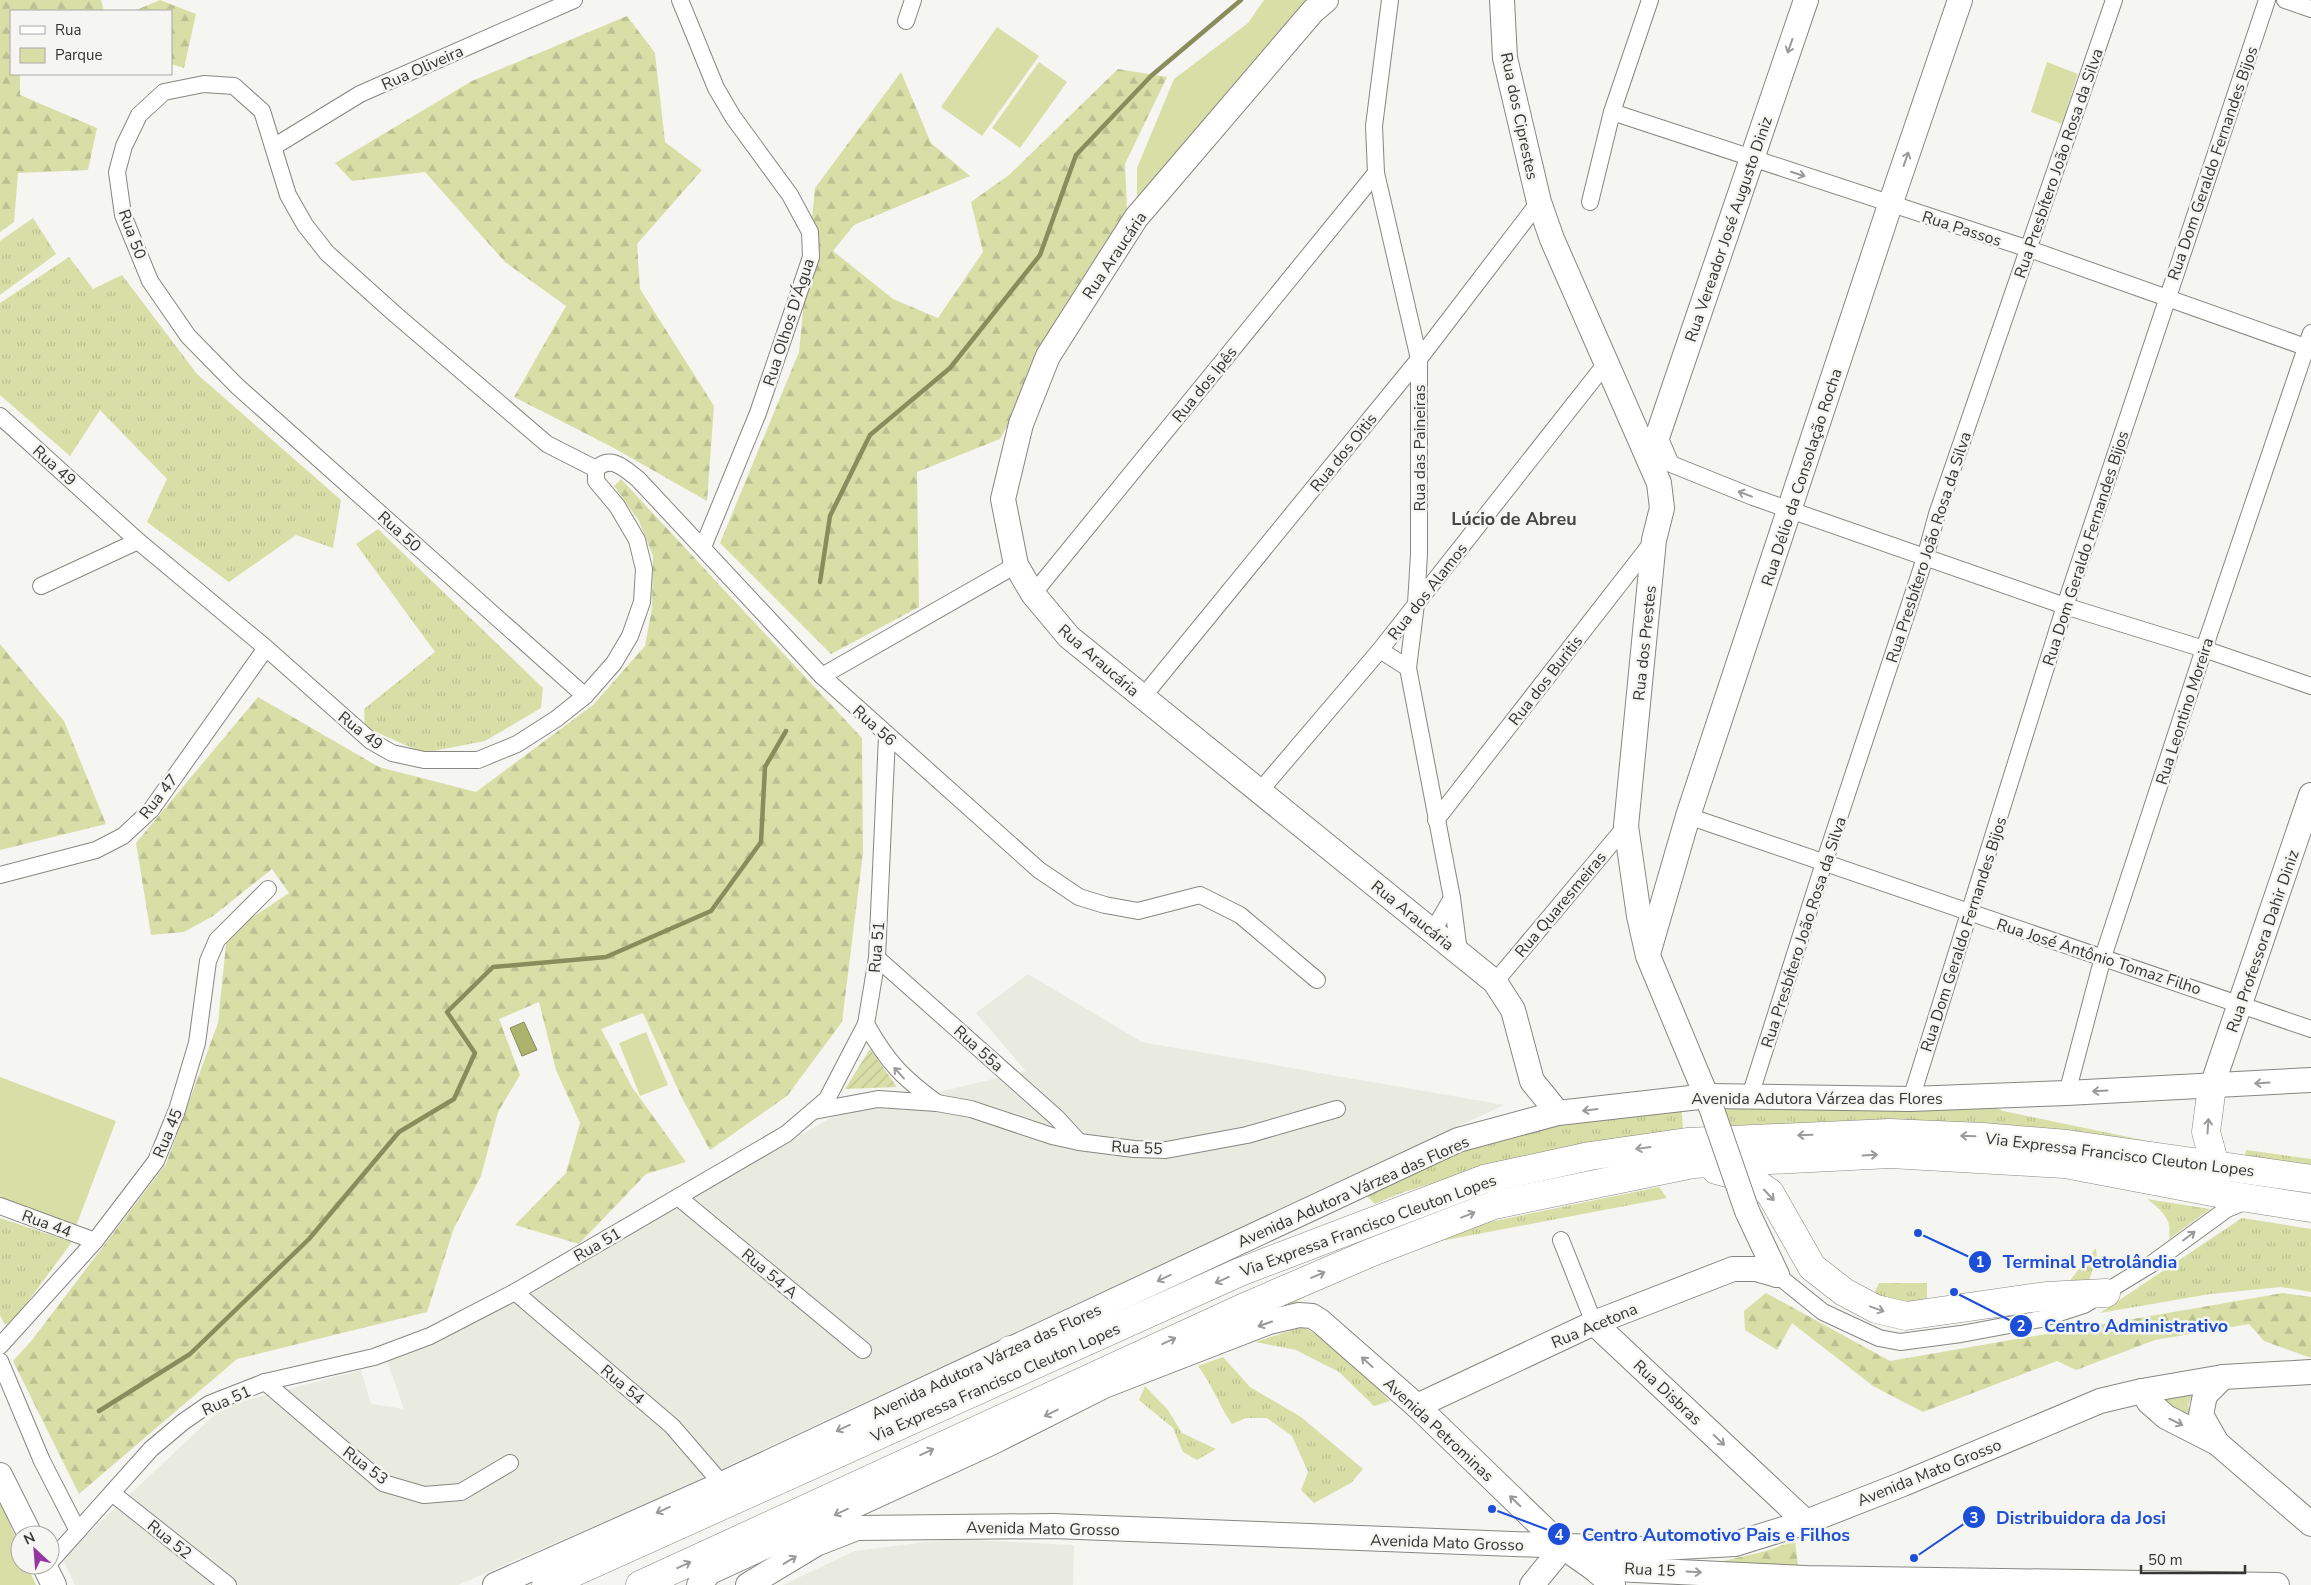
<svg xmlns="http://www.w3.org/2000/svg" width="2311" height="1585" font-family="'Nunito Sans',sans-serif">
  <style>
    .built { fill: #e9ebe0 }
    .grass { fill: url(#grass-tufts) }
    .forest { fill: url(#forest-firs) }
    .park { fill: #d8dfa6 }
    .garden { fill: url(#garden-furrows) }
    .water { fill: #acb36c; stroke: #888d5b }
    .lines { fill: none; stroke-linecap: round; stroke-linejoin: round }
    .stream { stroke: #888d5b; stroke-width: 4.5 }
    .street-casing { stroke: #868783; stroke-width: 18 }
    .secondary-casing { stroke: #868783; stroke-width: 26 }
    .highway-casing { stroke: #868783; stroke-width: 29 }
    .street { stroke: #fff; stroke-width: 16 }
    .secondary { stroke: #fff; stroke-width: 24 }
    .highway { stroke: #fff; stroke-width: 28 }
    .secondary-bridge-casing { stroke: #868783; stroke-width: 26; stroke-linecap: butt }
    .secondary-bridge { stroke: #fff; stroke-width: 24 }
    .oneway { stroke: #9a9a9a }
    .labels { text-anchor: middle; stroke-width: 5; stroke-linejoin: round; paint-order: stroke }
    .street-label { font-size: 16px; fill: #353534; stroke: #f5f5f2 }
    .neighbourhood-label { font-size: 18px; font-weight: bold; fill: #464744; stroke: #f5f5f2 }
    .leader { fill: none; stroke: #1d4ed8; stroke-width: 2 }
    .callout-dot { fill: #1d4ed8; stroke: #f5f5f2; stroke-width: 2 }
    .mark-label { font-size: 15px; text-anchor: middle; font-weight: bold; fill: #fff }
    .callout-label { font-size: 18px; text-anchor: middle; font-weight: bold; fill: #1d4ed8; stroke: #f5f5f2; stroke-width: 5; stroke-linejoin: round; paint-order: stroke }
  </style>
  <defs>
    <pattern id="grass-tufts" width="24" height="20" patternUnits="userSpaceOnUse" patternTransform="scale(1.25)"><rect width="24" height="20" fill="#d8dfa6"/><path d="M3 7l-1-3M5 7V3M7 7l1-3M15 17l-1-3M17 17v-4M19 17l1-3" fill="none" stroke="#bac090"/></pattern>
    <pattern id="forest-firs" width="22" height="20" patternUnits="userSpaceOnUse" patternTransform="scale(1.25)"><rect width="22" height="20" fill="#d8dfa6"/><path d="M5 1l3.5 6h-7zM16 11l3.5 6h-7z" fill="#bac090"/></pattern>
    <pattern id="garden-furrows" width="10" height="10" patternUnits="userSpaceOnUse" patternTransform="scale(1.25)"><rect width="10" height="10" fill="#d8dfa6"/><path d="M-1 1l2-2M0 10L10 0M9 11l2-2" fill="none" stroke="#bac090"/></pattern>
  </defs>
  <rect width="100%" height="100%" fill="#f5f5f2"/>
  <g class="built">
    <polygon points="1028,974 1142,1042 1504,1105 652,1501 458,1585 75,1585 62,1558 224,1406 361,1370 371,1404 404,1409 387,1361 574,1268 830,1118 1026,1071 976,1013"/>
    <polygon points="950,1539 1074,1545 1073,1585 783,1585 855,1551"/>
  </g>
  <g class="grass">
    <polygon points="33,218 56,254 0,295 0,241"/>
    <polygon points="69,257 93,289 122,275 197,374 341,500 333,548 296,535 229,582 147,522 167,479 100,410 70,456 0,395 0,303"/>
    <polygon points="378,529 543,688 541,708 485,741 423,753 365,727 364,709 435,652 356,544"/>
    <polygon points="1715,1100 1986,1103 2003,1111 2152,1142 2023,1134 1729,1133"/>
    <path d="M1681 1105 1683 1128C1607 1141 1532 1156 1459 1176 1430 1184 1402 1191 1375 1204L1366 1195 1496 1136Z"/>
    <polygon points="2246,1150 2311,1159 2311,1173 2244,1161"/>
    <polygon points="1659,1187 1667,1198 1441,1241 1341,1276 1316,1287 1295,1303 1272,1310 1235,1318 1339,1270 1436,1233"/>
    <path d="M2147 1199 2210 1209 2169 1239C2173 1219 2161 1210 2147 1199Z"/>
    <polygon points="0,1218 72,1242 14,1320 5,1325 0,1315"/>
    <polygon points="2242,1218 2311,1229 2311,1292 2281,1287 2210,1294 2100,1313"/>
    <polygon points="2096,1248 2097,1259 2089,1280 2069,1285 2071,1279"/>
    <polygon points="1879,1283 1927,1283 1927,1303 1896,1305 1877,1294 1875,1291"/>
    <polygon points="1303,1327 1339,1348 1390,1401 1374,1406 1339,1372 1296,1350 1255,1342"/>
    <path d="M1223 1357 1250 1387 1301 1417 1363 1469 1351 1483 1314 1503 1301 1490 1308 1472 1292 1436 1267 1418H1246L1232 1424C1219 1406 1212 1384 1198 1366Z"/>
    <polygon points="1145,1386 1168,1410 1182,1433 1216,1449 1197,1460 1183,1452 1173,1428 1139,1400"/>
  </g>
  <g class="forest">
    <polygon points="0,0 101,0 104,11 11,11 11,74 20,74 20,95 97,128 88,170 18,173 14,222 0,232"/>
    <polygon points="160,0 196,14 184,68 171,64 171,11 134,11"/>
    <polygon points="627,16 655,53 665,142 702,170 637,244 640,289 714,406 707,501 612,447 514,397 566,306 505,262 425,172 352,181 335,163 472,81"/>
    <polygon points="1118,69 1167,77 1125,164 1127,209 1000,439 917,472 919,607 831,654 720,543 799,352 815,188 901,72 931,143 970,176 854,225 833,251 893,299 938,318 983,252 971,202 1009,175"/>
    <polygon points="621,479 862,738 863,853 842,1022 787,1096 710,1150 683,1100 643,1013 601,1029 632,1087 686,1162 646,1174 579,1244 515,1225 566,1173 580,1123 556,1070 539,1002 499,1019 520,1075 498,1112 481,1176 454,1228 427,1312 237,1359 79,1494 13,1361 32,1340 166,1164 218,1023 227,934 289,893 272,869 213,916 184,932 151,935 136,843 258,697 379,767 476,792 593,705 645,646 652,608 653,556 639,521 614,486"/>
    <polygon points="0,644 64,721 106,824 0,850"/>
    <polygon points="1766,1293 1890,1361 2283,1293 2311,1297 2311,1358 2264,1341 2249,1324 2155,1340 2076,1370 2057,1361 1923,1412 1873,1386 1792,1323 1777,1350 1745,1330 1744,1311"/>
    <polygon points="1795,1541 1798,1565 1755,1569 1664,1560 1719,1562 1766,1551"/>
  </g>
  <g class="park">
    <polygon points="1264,0 1310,0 1137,197 1137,168 1174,79 1248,23"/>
    <polygon points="997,27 1039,56 982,136 941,107"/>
    <polygon points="1039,62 1067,82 1020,148 992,128"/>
    <polygon points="2047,62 2078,74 2062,124 2031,112"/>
    <polygon points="646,1032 668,1085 640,1096 619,1043"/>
    <polygon points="0,1077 116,1121 76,1226 0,1197"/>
    <polygon points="2196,1384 2188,1406 2200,1429 2171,1413 2158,1393"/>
    <polygon points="0,1501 20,1548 20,1565 27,1565 36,1585 0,1585"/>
  </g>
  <polygon class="garden" points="870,1049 897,1087 845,1089"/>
  <polygon class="water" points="524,1022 537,1050 522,1056 510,1028"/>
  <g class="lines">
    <g class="stream">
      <polyline points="820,582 830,516 870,435 950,368 1040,255 1076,155 1151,76 1241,0"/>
      <polyline points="99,1411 190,1354 309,1239 399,1132 454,1099 475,1053 447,1012 493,967 606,957 711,911 761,842 765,767 786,731"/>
    </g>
    <defs>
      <g id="street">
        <polyline points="680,0 716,88 733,117 790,195 810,232 811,257 758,413 703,547"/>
        <polyline points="1390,0 1374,126 1376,173 1419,359 1419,554 1416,604 1408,668 1452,898 1459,952"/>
        <polyline points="2285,0 2311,9"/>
        <polyline points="906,21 913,0"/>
        <polyline points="1612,112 2029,249 2311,349"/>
        <polyline points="275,146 360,94 574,0"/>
        <polyline points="1590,202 1612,112 1650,0"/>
        <polyline points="0,416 138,541 266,648 371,741 392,753 424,760 478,760 517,744 556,719 585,696 614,663 630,636 642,602 644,569 637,540 617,506 596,481 596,469"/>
        <polyline points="1658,434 1671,464 1753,497 2065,606 2204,649 2311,686"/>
        <path d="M596 469C611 454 625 469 638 479L822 676 1039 870 1079 897 1105 905 1138 911 1200 895 1240 915 1317 980"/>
        <polyline points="41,586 138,541"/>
        <polyline points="1033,594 1376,173"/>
        <polyline points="1380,650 1408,668"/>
        <polyline points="822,676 1016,565"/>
        <polyline points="585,696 237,386 188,336 150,281 123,215 117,172 124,146 139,115 164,92 204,84 234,86 262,111 288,195 305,225 327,253 396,315 547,444 596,469"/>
        <polyline points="1142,698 1419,359 1539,202"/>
        <polyline points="1259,792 1380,650 1607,362"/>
        <polyline points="1688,816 2311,1029"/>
        <polyline points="1436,820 1654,540"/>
        <polyline points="0,875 96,850 123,836 151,810 266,648"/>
        <polyline points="1433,931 1452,898"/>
        <polyline points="877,958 1057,1118 1079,1142"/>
        <polyline points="1495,982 1626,826"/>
        <path d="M866 1024C888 1063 902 1077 937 1103"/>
        <polyline points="2067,1093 2103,957 2204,649 2311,333"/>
        <polyline points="1750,1096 1824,863 1925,558 1937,514 2114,0"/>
        <polyline points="1911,1099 2065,606 2267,0"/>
        <polyline points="814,1111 878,1099 937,1103 971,1109 1052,1136 1079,1142 1134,1149 1166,1150 1247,1135 1337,1109"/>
        <polyline points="678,1197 863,1350"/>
        <polyline points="0,1206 95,1241"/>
        <polyline points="1561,1240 1594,1323"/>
        <polyline points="1777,1275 1823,1312 1879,1338 1900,1342 1961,1334 2041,1319 2084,1305 2150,1265 2227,1209 2247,1201"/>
        <polyline points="515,1292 672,1426 722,1484"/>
        <polyline points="0,1346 95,1241 156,1161 177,1110 197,1043 208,961 217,940 268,889"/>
        <polyline points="0,1361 42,1461 78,1531"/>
        <polyline points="265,1382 383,1483 424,1495 461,1492 510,1463"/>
        <polyline points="112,1493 228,1585"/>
        <polyline points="50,1562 151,1449 183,1422 209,1404 265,1382 374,1357 430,1336 515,1292 786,1134 827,1099 866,1024 877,958 887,736"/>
      </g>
      <g id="secondary">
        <polyline points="1326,0 1313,11 1136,218 1048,356 1021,424 1003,499 1016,565 1033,594 1069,637 1495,982 1513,1010 1532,1081 1558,1113"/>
        <polyline points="1502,0 1505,58 1539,202 1552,239 1659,483 1662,508 1654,540 1626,826 1639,916 1648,956 1711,1107"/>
        <polyline points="1650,458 1806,0"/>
        <polyline points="1648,954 1688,816 1890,205 1960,0"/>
        <polyline points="2212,1086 2311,795"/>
        <polyline points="1747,1211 1777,1275"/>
        <polyline points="1594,1323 1806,1522"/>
        <polyline points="2142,1391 2149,1402 2166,1417 2217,1443 2311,1524"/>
        <polyline points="1417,1406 1594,1323 1733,1269 1756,1269 1777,1275"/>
        <polyline points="2217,1443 2201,1415 2205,1395 2223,1377"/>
        <polyline points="0,1475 30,1535"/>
        <polyline points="44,1565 54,1585"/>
        <polyline points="1593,1568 1806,1578 2277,1585"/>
        <polyline points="495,1585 722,1484 1458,1140 1558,1113 1708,1096 1911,1099 2067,1093 2311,1080"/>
        <polyline points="699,1585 710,1572 993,1442 1104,1386 1269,1322 1299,1315 1312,1316 1320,1321 1417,1406 1563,1547 1593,1568 1613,1585"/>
        <polyline points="748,1585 816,1544 857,1528 1053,1526 1643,1549 1735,1544 1806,1522 1903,1484 2100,1401 2142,1391 2223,1377 2311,1372"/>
        <polyline points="1532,1585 1563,1547"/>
      </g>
      <g id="highway">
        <polyline points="2212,1086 2206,1132 2215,1165"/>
        <polyline points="1716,1170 1750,1179 1770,1193 1812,1267 1844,1292 1876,1309 1906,1316 2046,1296 2106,1293"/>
        <polyline points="1010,1350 1059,1347"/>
        <polyline points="546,1585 1240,1272 1484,1179 1590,1156 1687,1142 1890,1133 1983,1137 2067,1144 2311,1179"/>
        <polyline points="640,1585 1247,1306 1370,1253 1494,1205 1693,1164 1890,1154 2065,1164 2228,1195 2311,1208"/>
      </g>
    </defs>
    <use href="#street" class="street-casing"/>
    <use href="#secondary" class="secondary-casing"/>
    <use href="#highway" class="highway-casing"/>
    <use href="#street" class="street"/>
    <use href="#secondary" class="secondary"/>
    <use href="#highway" class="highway"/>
    <defs>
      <polyline id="secondary-bridge" points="1711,1107 1747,1211"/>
    </defs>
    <use href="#secondary-bridge" class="secondary-bridge-casing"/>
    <use href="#secondary-bridge" class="secondary-bridge"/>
  </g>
  <defs><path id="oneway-shaft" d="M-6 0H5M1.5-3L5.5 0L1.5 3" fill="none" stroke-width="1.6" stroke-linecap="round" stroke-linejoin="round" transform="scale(1.25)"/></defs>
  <g class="oneway">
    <use href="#oneway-shaft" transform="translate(1790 46) rotate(109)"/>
    <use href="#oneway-shaft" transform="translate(1906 159) rotate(-71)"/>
    <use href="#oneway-shaft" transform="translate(1798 174) rotate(18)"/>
    <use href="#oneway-shaft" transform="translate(1745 494) rotate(-159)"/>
    <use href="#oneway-shaft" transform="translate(899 1073) rotate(-132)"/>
    <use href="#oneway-shaft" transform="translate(2262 1083) rotate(176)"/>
    <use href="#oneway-shaft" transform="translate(2100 1091) rotate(177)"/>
    <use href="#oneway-shaft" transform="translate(1590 1110) rotate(173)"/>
    <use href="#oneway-shaft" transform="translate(2208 1126) rotate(-86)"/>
    <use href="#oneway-shaft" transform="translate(1805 1135) rotate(178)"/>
    <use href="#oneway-shaft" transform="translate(1968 1136) rotate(-178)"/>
    <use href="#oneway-shaft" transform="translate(1643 1148) rotate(172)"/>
    <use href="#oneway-shaft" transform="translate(1870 1155) rotate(-3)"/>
    <use href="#oneway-shaft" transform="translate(1769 1195) rotate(47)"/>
    <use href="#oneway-shaft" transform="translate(1468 1215) rotate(-21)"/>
    <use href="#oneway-shaft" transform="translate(2189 1236) rotate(-37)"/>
    <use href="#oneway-shaft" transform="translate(1318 1275) rotate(-23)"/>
    <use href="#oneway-shaft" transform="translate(1164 1278) rotate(155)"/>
    <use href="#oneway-shaft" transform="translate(1222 1280) rotate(156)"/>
    <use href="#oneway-shaft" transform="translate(1877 1309) rotate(20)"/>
    <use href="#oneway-shaft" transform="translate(1265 1324) rotate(161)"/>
    <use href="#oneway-shaft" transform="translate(1169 1341) rotate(-25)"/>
    <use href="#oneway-shaft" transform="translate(1367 1362) rotate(-138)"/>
    <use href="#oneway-shaft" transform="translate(1051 1413) rotate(153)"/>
    <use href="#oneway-shaft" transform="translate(2176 1422) rotate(26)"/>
    <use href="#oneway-shaft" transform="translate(843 1428) rotate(155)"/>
    <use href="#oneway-shaft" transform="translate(1719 1440) rotate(43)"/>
    <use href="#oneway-shaft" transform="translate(927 1452) rotate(-25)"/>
    <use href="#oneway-shaft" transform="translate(1515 1501) rotate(-136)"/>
    <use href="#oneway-shaft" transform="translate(663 1510) rotate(156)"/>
    <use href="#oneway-shaft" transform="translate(841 1512) rotate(155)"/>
    <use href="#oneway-shaft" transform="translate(790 1560) rotate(-31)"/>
    <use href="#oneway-shaft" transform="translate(684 1565) rotate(-25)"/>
    <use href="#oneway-shaft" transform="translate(1694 1572) rotate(3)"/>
  </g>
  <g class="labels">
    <g class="street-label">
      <text transform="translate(422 67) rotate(-24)" y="6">Rua Oliveira</text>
      <text transform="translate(1520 116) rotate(78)" y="6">Rua dos Ciprestes</text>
      <text transform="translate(2058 163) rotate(-71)" y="6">Rua Presbítero João Rosa da Silva</text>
      <text transform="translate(2212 163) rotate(-71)" y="6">Rua Dom Geraldo Fernandes Bijos</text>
      <text transform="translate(1962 228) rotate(18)" y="6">Rua Passos</text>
      <text transform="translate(1728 229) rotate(-71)" y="6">Rua Vereador José Augusto Diniz</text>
      <text transform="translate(133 234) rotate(70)" y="6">Rua 50</text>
      <text transform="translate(1114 255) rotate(-56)" y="6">Rua Araucária</text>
      <text transform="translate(788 322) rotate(-72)" y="6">Rua Olhos D'Água</text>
      <text transform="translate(1204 384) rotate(-51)" y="6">Rua dos Ipês</text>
      <text transform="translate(1419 448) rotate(-90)" y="6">Rua das Paineiras</text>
      <text transform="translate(1343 452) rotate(-51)" y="6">Rua dos Oitis</text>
      <text transform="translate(55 465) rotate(42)" y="6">Rua 49</text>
      <text transform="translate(1801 477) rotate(-72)" y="6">Rua Délio da Consolação Rocha</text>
      <text transform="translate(400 531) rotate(42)" y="6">Rua 50</text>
      <text transform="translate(1928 547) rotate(-72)" y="6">Rua Presbítero João Rosa da Silva</text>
      <text transform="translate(2085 548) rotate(-72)" y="6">Rua Dom Geraldo Fernandes Bijos</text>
      <text transform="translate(1427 591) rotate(-52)" y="6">Rua dos Alamos</text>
      <text transform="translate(1644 643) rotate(-84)" y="6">Rua dos Prestes</text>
      <text transform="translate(1099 660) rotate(41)" y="6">Rua Araucária</text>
      <text transform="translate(1545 680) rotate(-52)" y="6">Rua dos Buritis</text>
      <text transform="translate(2184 711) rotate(-72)" y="6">Rua Leontino Moreira</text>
      <text transform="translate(875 725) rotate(42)" y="6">Rua 56</text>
      <text transform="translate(361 730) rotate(38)" y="6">Rua 49</text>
      <text transform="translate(158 796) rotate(-52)" y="6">Rua 47</text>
      <text transform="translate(1560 904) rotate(-50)" y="6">Rua Quaresmeiras</text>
      <text transform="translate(1413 915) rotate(39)" y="6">Rua Araucária</text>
      <text transform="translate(1803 932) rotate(-72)" y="6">Rua Presbítero João Rosa da Silva</text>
      <text transform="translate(1963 934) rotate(-72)" y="6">Rua Dom Geraldo Fernandes Bijos</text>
      <text transform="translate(2262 941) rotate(-71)" y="6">Rua Professora Dahir Diniz</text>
      <text transform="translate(876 947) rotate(-85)" y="6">Rua 51</text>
      <text transform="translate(2099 956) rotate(18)" y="6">Rua José Antônio Tomaz Filho</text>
      <text transform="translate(979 1048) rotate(42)" y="6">Rua 55a</text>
      <text x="1817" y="1104">Avenida Adutora Várzea das Flores</text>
      <text transform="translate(167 1133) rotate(-67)" y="6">Rua 45</text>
      <text transform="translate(1137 1147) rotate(3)" y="6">Rua 55</text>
      <text transform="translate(2120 1154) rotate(7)" y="6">Via Expressa Francisco Cleuton Lopes</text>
      <text transform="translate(1353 1191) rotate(-24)" y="6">Avenida Adutora Várzea das Flores</text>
      <text transform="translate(47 1223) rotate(20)" y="6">Rua 44</text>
      <text transform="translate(1368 1225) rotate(-20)" y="6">Via Expressa Francisco Cleuton Lopes</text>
      <text transform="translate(597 1244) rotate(-30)" y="6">Rua 51</text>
      <text transform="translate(770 1273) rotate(40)" y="6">Rua 54 A</text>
      <text transform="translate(1594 1325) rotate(-23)" y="6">Rua Acetona</text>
      <text transform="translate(986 1361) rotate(-25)" y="6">Avenida Adutora Várzea das Flores</text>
      <text transform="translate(995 1382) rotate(-24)" y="6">Via Expressa Francisco Cleuton Lopes</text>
      <text transform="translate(623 1384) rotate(40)" y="6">Rua 54</text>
      <text transform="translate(1668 1392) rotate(43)" y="6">Rua Disbras</text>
      <text transform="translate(226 1400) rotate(-24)" y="6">Rua 51</text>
      <text transform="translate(1439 1429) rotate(43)" y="6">Avenida Petrominas</text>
      <text transform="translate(366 1465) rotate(37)" y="6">Rua 53</text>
      <text transform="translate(1929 1472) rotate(-22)" y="6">Avenida Mato Grosso</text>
      <text transform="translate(1043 1528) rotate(1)" y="6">Avenida Mato Grosso</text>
      <text transform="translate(170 1539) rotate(39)" y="6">Rua 52</text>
      <text transform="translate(1447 1542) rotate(2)" y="6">Avenida Mato Grosso</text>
      <text transform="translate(1650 1569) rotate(3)" y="6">Rua 15</text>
    </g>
    <g class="neighbourhood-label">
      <text x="1514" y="525">Lúcio de Abreu</text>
    </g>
  </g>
  <path class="leader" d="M1918 1233L1980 1262M1954 1292L2021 1326M1914 1558L1974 1517M1492 1509L1559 1534"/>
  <g class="callout-dot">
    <circle cx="1918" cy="1233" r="5"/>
    <circle cx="1954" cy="1292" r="5"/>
    <circle cx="1914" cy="1558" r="5"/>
    <circle cx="1492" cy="1509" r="5"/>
    <circle cx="1980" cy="1262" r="12"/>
    <circle cx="2021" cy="1326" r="12"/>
    <circle cx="1974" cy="1517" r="12"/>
    <circle cx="1559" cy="1534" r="12"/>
  </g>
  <g class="mark-label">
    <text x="1980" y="1267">1</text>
    <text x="2021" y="1331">2</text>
    <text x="1974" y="1523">3</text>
    <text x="1559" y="1540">4</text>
  </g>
  <g class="callout-label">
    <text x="2090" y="1268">Terminal Petrolândia</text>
    <text x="2136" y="1332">Centro Administrativo</text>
    <text x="2081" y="1524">Distribuidora da Josi</text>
    <text x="1716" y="1541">Centro Automotivo Pais e Filhos</text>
  </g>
  <rect x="10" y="10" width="162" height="65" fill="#f5f5f2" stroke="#a8a8a6"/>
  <rect x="20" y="26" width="25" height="8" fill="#ffffff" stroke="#a8a8a6"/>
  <text x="55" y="35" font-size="15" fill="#353534">Rua</text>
  <rect x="20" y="48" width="25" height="15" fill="#d8dfa6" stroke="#a8a8a6"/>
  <text x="55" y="60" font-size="15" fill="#353534">Parque</text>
  <g transform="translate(35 1550) rotate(334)"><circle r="24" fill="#f5f5f2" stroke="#a8a8a6"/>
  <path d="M0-4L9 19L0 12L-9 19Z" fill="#9537a0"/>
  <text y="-8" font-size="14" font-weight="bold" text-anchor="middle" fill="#353534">N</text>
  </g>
  <path d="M2141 1565v8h104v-8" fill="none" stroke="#353534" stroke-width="2.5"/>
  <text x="2148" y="1565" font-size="15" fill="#353534" stroke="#f5f5f2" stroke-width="4" paint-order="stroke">50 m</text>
</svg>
